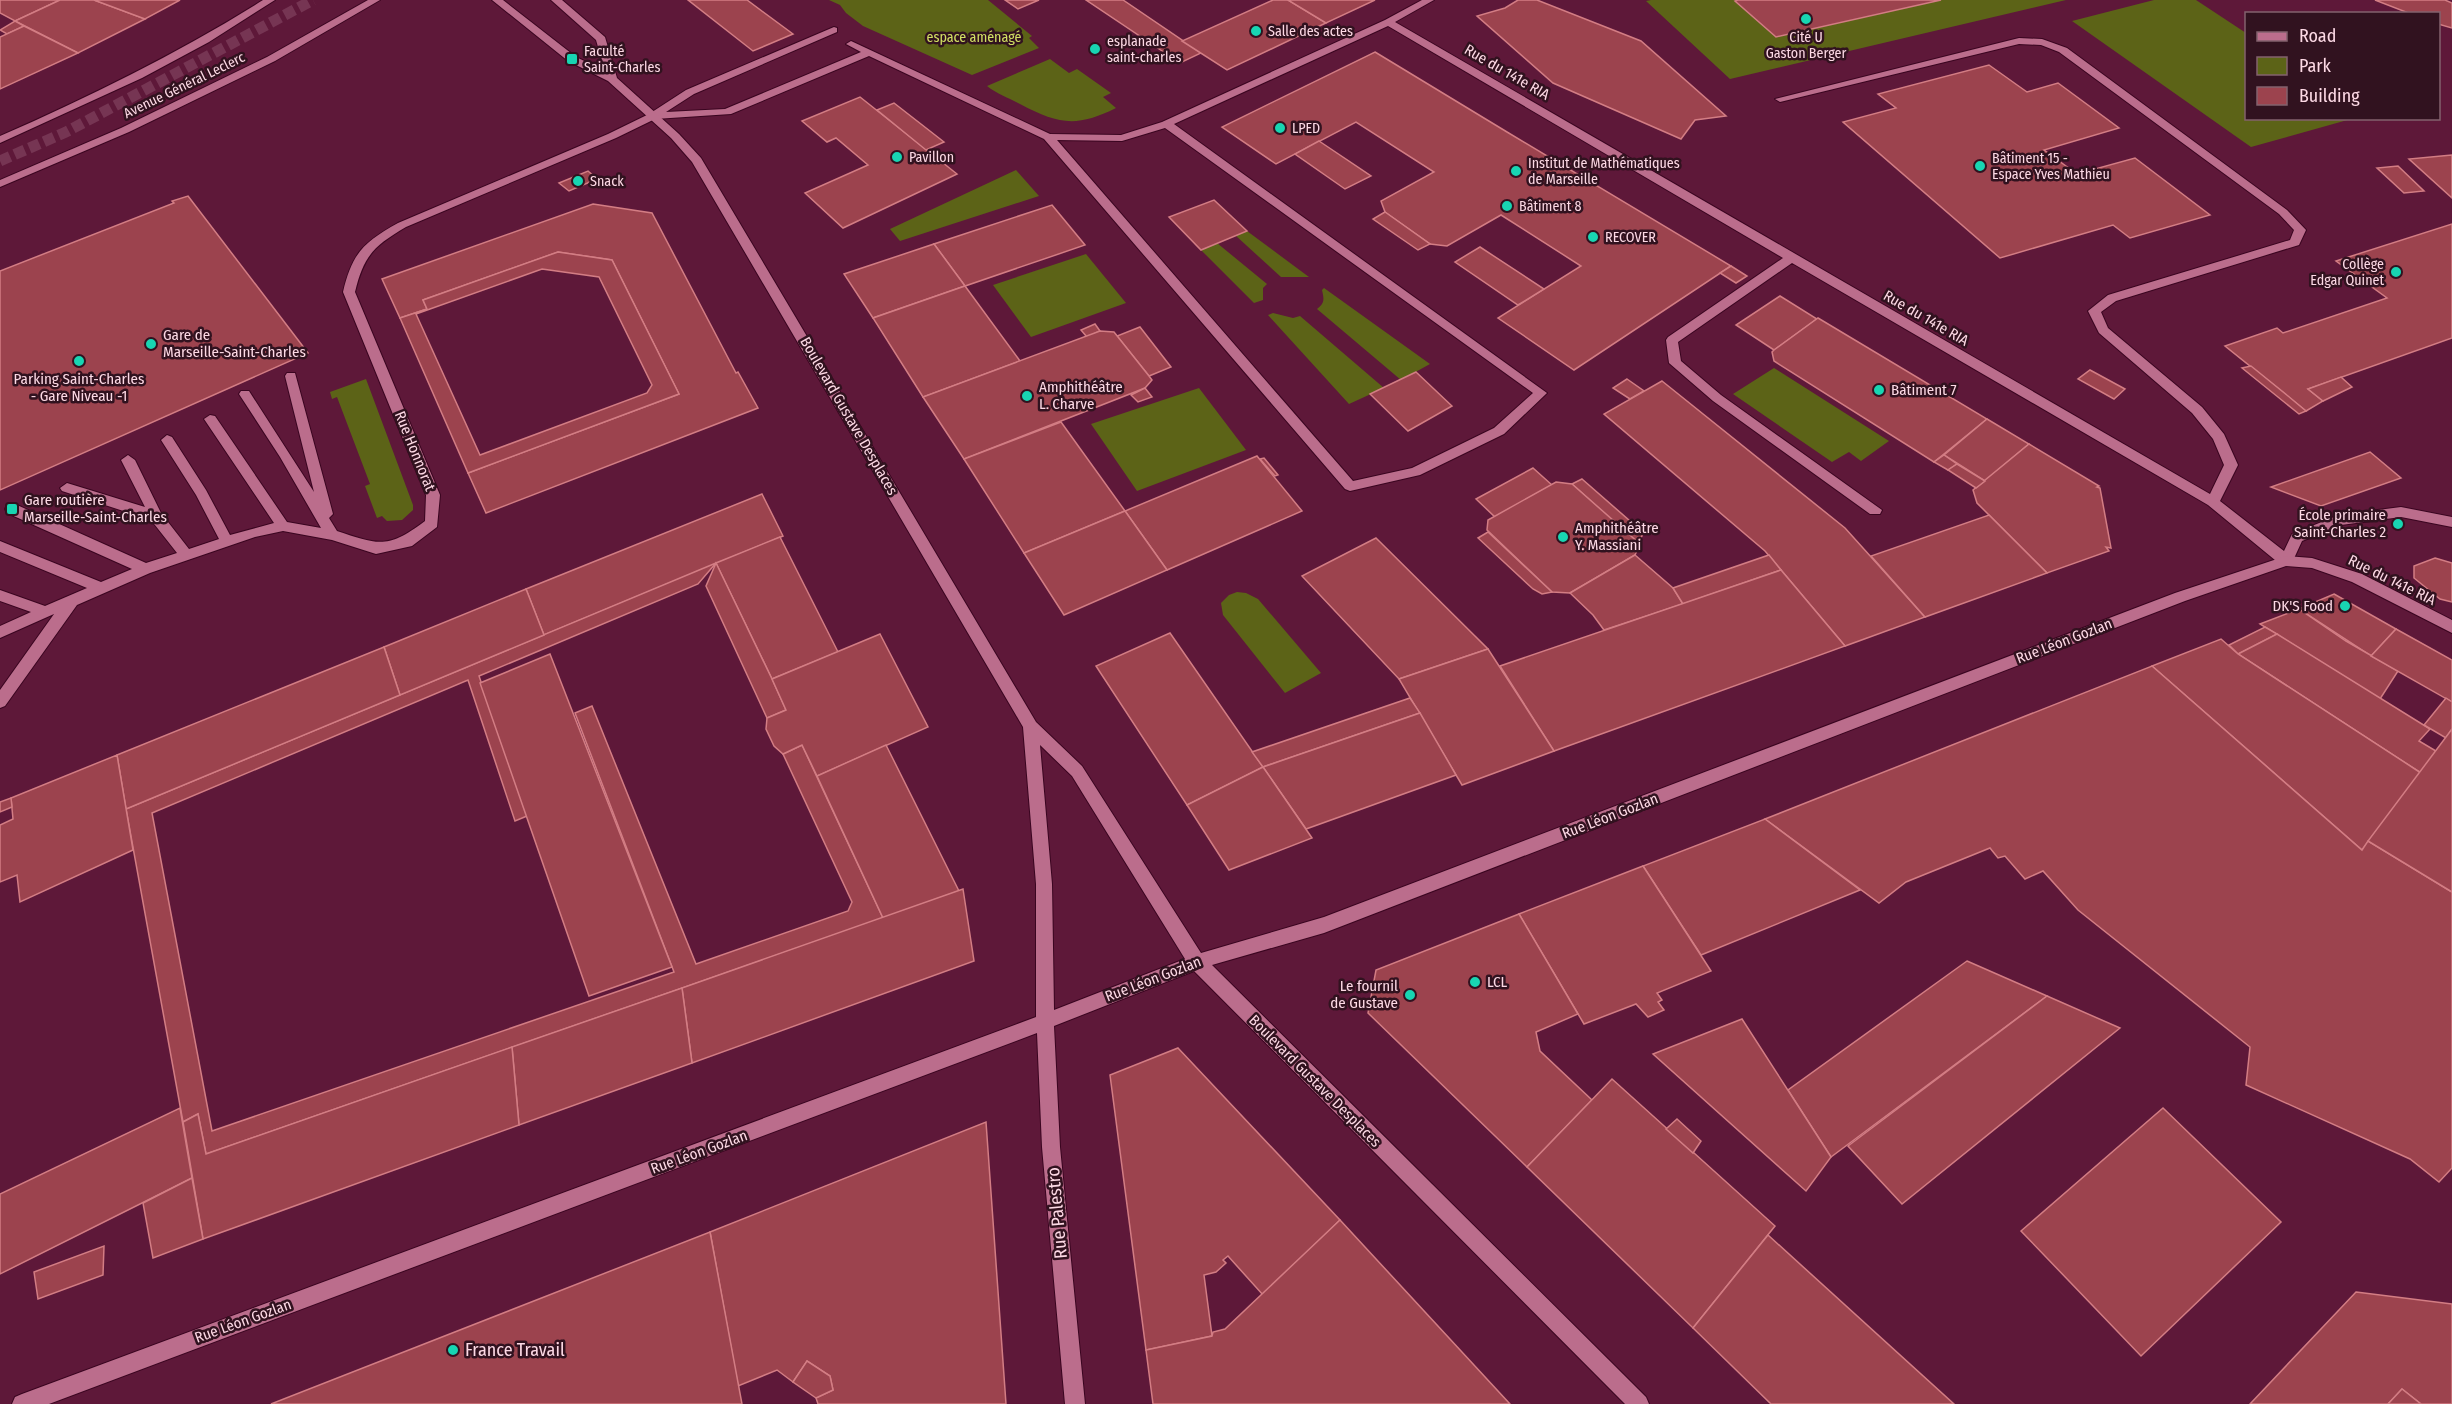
<svg xmlns="http://www.w3.org/2000/svg" width="2452" height="1404" font-family="'Fira Sans Condensed',sans-serif">
  <style>
    .green { fill: #5c6317 }
    .building { fill: #9c434e; stroke: #d37d84; stroke-width: 1.5; fill-rule: evenodd }
    .lines { fill: none; stroke-linecap: round; stroke-linejoin: round }
    .secondary-tunnel { stroke: #763553; stroke-width: 11; stroke-dasharray: 11 5; stroke-linecap: butt }
    .service-casing { stroke: #3a0520; stroke-width: 2 }
    .minor-casing { stroke: #3a0520; stroke-width: 2 }
    .secondary-casing { stroke: #3a0520; stroke-width: 2 }
    .service { fill: #bb6d8c; fill-rule: evenodd }
    .minor { fill: #bb6d8c; fill-rule: evenodd }
    .secondary { fill: #bb6d8c; fill-rule: evenodd }
    .poi-dot { fill: #18d5b2; stroke: #31121f; stroke-width: 2 }
    .labels { text-anchor: middle; stroke-width: 5; stroke-linejoin: round; paint-order: stroke }
    .far-poi-label { font-size: 14px; fill: #fdd9e5; stroke: #31121f; text-anchor: start }
    .far-park-label { font-size: 14px; fill: #d2e064; stroke: #31121f }
    .far-street-label { font-size: 14px; fill: #fdd9e5; stroke: #31121f }
    .street-label { font-size: 15px; fill: #fdd9e5; stroke: #31121f }
    .poi-label { font-size: 15px; fill: #fdd9e5; stroke: #31121f; text-anchor: start }
    .near-street-label { font-size: 18px; fill: #fdd9e5; stroke: #31121f }
    .near-poi-label { font-size: 18px; fill: #fdd9e5; stroke: #31121f; text-anchor: start }
  </style>
  <rect width="100%" height="100%" fill="#5e1839"/>
  <g class="green">
    <polygon points="829,0 988,0 1032,36 1029,38 1039,48 972,75 863,26 846,13 840,5"/>
    <polygon points="1651,0 1738,0 1735,1 1776,37 1941,0 2066,0 1730,79 1646,1"/>
    <polygon points="2154,0 2196,0 2246,33 2246,118 2351,119 2251,147 2072,21"/>
    <path d="M1050 59 1069 73 1077 69 1111 93 1103 97 1116 108C1076 128 1058 124 1020 104 1009 98 997 94 987 86Z"/>
    <polygon points="1016,170 1039,196 900,241 890,229"/>
    <polygon points="1247,231 1309,277 1281,277 1235,235"/>
    <polygon points="1217,243 1267,284 1263,288 1263,300 1254,303 1201,250"/>
    <polygon points="1086,254 1126,303 1031,337 993,285"/>
    <path d="M1324 288 1430 364 1401 380 1317 309C1325 303 1324 299 1322 290Z"/>
    <polygon points="1273,313 1293,318 1300,316 1384,388 1349,404 1268,315"/>
    <polygon points="1774,368 1889,441 1861,461 1849,452 1832,462 1733,394"/>
    <polygon points="366,379 413,505 413,510 402,520 387,521 382,516 377,518 365,486 370,484 337,397 332,399 330,392"/>
    <polygon points="1199,388 1246,450 1137,491 1091,424"/>
    <polygon points="1237,592 1246,593 1258,599 1321,673 1285,693 1223,615 1221,603 1229,595"/>
  </g>
  <g class="building">
    <polygon points="0,0 60,0 15,21 0,13"/>
    <polygon points="60,0 94,0 145,19 78,53 15,21"/>
    <polygon points="94,0 180,0 145,19"/>
    <polygon points="688,0 747,0 793,34 753,51"/>
    <polygon points="1005,0 1039,0 1018,9"/>
    <polygon points="1086,0 1123,0 1201,53 1180,63"/>
    <polygon points="1273,0 1288,0 1326,23 1227,70 1182,41"/>
    <polygon points="1288,0 1375,0 1326,23"/>
    <polygon points="1518,0 1537,0 1641,41 1726,116 1695,120 1681,139 1553,83 1477,16 1505,8"/>
    <polygon points="1738,0 1941,0 1776,37 1735,1"/>
    <polygon points="2375,0 2445,0 2452,3 2452,28 2438,24 2438,14 2411,14"/>
    <polygon points="15,21 24,26 7,34 0,30"/>
    <polygon points="24,26 78,53 0,89 0,37"/>
    <polygon points="1375,52 1507,132 1731,266 1574,370 1498,318 1581,266 1501,215 1447,246 1430,244 1385,212 1381,201 1434,172 1356,122 1276,164 1222,127"/>
    <polygon points="1989,65 2027,92 2058,83 2119,128 2044,150 2077,174 2135,158 2210,215 2130,238 2113,225 2000,258 1843,122 1896,108 1878,94"/>
    <polygon points="860,97 957,174 843,228 805,193 868,165 836,138 827,142 802,121"/>
    <polygon points="894,103 944,142 926,150 877,110"/>
    <polygon points="1319,141 1371,176 1345,189 1295,154"/>
    <polygon points="2452,155 2452,198 2409,159"/>
    <polygon points="2398,166 2424,191 2404,193 2377,168"/>
    <polygon points="588,171 597,179 569,191 559,183"/>
    <polygon points="188,196 308,353 0,490 0,271 174,203 172,201"/>
    <polygon points="1214,200 1247,231 1201,250 1169,217"/>
    <polygon points="593,204 652,213 736,373 738,372 758,408 486,513 468,473 679,394 612,260 558,252 423,300 427,309 400,318 382,279"/>
    <polygon points="1052,205 1085,245 965,286 934,244"/>
    <polygon points="1385,212 1430,244 1418,250 1373,219"/>
    <polygon points="2452,224 2452,338 2308,389 2323,401 2306,411 2225,346 2277,328 2283,333 2387,298 2336,261"/>
    <polygon points="934,244 965,286 873,318 844,274"/>
    <polygon points="1480,247 1544,289 1518,305 1455,262"/>
    <path d="M558 252 612 260 679 394 468 473 400 318 427 309 423 300ZM542 269 599 277 652 385 647 393 480 455 416 314Z"/>
    <polygon points="1731,266 1747,276 1736,283 1720,273"/>
    <polygon points="965,286 1020,361 923,397 873,318"/>
    <polygon points="1780,296 1817,319 1774,350 1736,325"/>
    <polygon points="1818,318 1987,419 1934,462 1774,361 1772,352 1774,350"/>
    <polygon points="1095,324 1100,331 1087,337 1081,330"/>
    <polygon points="1140,327 1171,367 1149,376 1117,336"/>
    <polygon points="1100,331 1114,332 1149,376 1152,380 1145,388 964,459 923,397"/>
    <polygon points="2251,366 2288,396 2306,411 2299,414 2242,368"/>
    <polygon points="2090,370 2125,389 2114,399 2078,379"/>
    <polygon points="1416,372 1452,406 1408,431 1370,394"/>
    <polygon points="2341,377 2352,387 2323,401 2308,389"/>
    <polygon points="1627,379 1644,391 1630,399 1613,388"/>
    <polygon points="1662,381 1845,528 1925,617 1845,646 1765,551 1604,414"/>
    <polygon points="1145,388 1152,397 1138,402 1131,395"/>
    <polygon points="1987,419 2029,444 1985,481 1944,455"/>
    <polygon points="1061,422 1125,511 1024,553 964,459"/>
    <polygon points="2029,444 2099,486 2097,487 2100,488 2111,548 2106,547 2109,551 2047,573 1977,503 1973,490"/>
    <polygon points="2370,452 2401,478 2321,506 2271,487"/>
    <polygon points="1944,455 1957,464 1948,470 1934,462"/>
    <polygon points="1257,456 1302,511 1167,570 1125,511"/>
    <polygon points="1264,458 1278,475 1275,476 1260,459"/>
    <polygon points="1957,464 1985,481 1976,488 1948,470"/>
    <polygon points="1533,468 1552,485 1495,517 1476,499"/>
    <polygon points="1582,479 1638,528 1642,536 1637,543 1572,484"/>
    <polygon points="1556,482 1572,484 1640,544 1635,555 1570,593 1552,592 1487,530 1488,520"/>
    <polygon points="762,494 783,536 544,635 526,589"/>
    <polygon points="1125,511 1167,570 1064,615 1024,553"/>
    <polygon points="1989,515 2047,573 1925,617 1871,556"/>
    <polygon points="1488,532 1552,592 1542,594 1533,589 1478,538"/>
    <polygon points="780,537 838,652 772,679 716,563"/>
    <polygon points="1376,538 1488,649 1399,679 1302,576"/>
    <polygon points="1635,555 1673,588 1683,604 1604,630 1593,615 1570,593"/>
    <polygon points="1769,555 1781,570 1683,604 1673,588"/>
    <polygon points="2435,558 2452,563 2452,602 2440,599 2414,578 2414,566"/>
    <polygon points="716,563 698,584 479,676 527,816 515,821 468,680 152,813 212,1131 674,972 575,713 592,706 696,964 848,911 852,902 783,754 802,745 883,918 206,1154 198,1114 183,1122 126,809"/>
    <polygon points="716,563 772,679 786,710 767,718 706,586"/>
    <polygon points="1781,570 1845,646 1554,751 1500,666"/>
    <polygon points="526,589 544,635 400,695 384,647"/>
    <polygon points="2334,594 2396,629 2371,656 2299,609"/>
    <polygon points="2299,609 2346,641 2398,671 2380,699 2260,624"/>
    <polygon points="2265,627 2277,634 2238,654 2229,645"/>
    <polygon points="2396,629 2452,660 2452,702 2371,656"/>
    <polygon points="1170,633 1263,767 1187,805 1096,666"/>
    <polygon points="880,634 928,727 817,776 802,745 783,754 774,746 766,729 767,718 786,710 772,679"/>
    <polygon points="2277,634 2430,729 2419,741 2436,751 2421,773 2238,654"/>
    <polygon points="2221,639 2238,654 2421,773 2362,850 2152,666"/>
    <polygon points="384,647 400,695 126,809 117,755"/>
    <polygon points="1488,649 1554,751 1462,785 1399,679"/>
    <polygon points="550,654 672,967 589,996 480,683"/>
    <polygon points="2152,666 2362,850 2368,841 2452,892 2452,1168 2439,1182 2410,1159 2246,1085 2250,1047 2078,910 2043,871 2025,879 2005,856 1998,858 1990,848 1906,882 1879,903 1765,819"/>
    <polygon points="1410,698 1420,713 1263,767 1252,752"/>
    <polygon points="2446,698 2452,702 2452,729 2446,738 2424,725"/>
    <polygon points="1420,713 1456,775 1306,829 1263,767"/>
    <polygon points="2452,729 2452,892 2368,841"/>
    <polygon points="886,745 959,891 883,918 817,776"/>
    <polygon points="117,755 133,850 20,902 17,875 0,882 0,825 13,819 11,798"/>
    <polygon points="1263,767 1312,838 1229,870 1187,805"/>
    <polygon points="11,798 12,807 0,812 0,802"/>
    <polygon points="1765,819 1860,890 1701,955 1643,866"/>
    <polygon points="1643,866 1711,971 1657,993 1662,1000 1658,1002 1664,1010 1648,1017 1636,1004 1584,1024 1519,914"/>
    <polygon points="963,889 974,961 692,1063 682,988"/>
    <polygon points="1519,914 1578,1014 1536,1032 1540,1051 1592,1100 1527,1167 1368,1013 1376,970"/>
    <polygon points="1967,961 2047,996 1831,1157 1788,1090"/>
    <polygon points="682,988 692,1063 519,1125 512,1047"/>
    <polygon points="2047,996 2120,1028 1902,1204 1848,1146"/>
    <polygon points="1742,1019 1831,1157 1806,1191 1653,1054"/>
    <polygon points="512,1047 519,1125 203,1239 183,1122 198,1114 206,1154"/>
    <polygon points="1178,1048 1340,1220 1263,1295 1228,1256 1223,1260 1226,1263 1216,1272 1204,1275 1212,1336 1146,1350 1110,1075"/>
    <polygon points="1612,1079 1775,1226 1693,1328 1527,1167"/>
    <polygon points="180,1108 192,1178 0,1274 0,1194"/>
    <polygon points="2163,1108 2281,1222 2141,1356 2021,1231"/>
    <polygon points="1677,1119 1701,1141 1693,1153 1666,1129"/>
    <polygon points="986,1122 1006,1404 818,1404 816,1398 833,1390 830,1376 807,1361 793,1382 777,1370 738,1386 710,1232"/>
    <polygon points="192,1178 203,1239 153,1258 143,1203"/>
    <polygon points="1340,1220 1510,1404 1153,1404 1146,1350 1212,1336 1213,1332 1225,1329"/>
    <polygon points="710,1232 742,1404 271,1404"/>
    <polygon points="1768,1235 1954,1404 1771,1404 1693,1328"/>
    <polygon points="104,1246 103,1275 38,1299 34,1272"/>
    <polygon points="2356,1292 2452,1304 2452,1404 2421,1404 2402,1389 2388,1404 2250,1404"/>
    <polygon points="807,1361 830,1376 833,1390 816,1398 793,1382"/>
    <polygon points="2402,1389 2421,1404 2388,1404"/>
  </g>
  <g class="lines">
    <polyline class="secondary-tunnel" points="0,161 66,132 313,0"/>
    <defs>
      <path id="service" d="M1422 0H1434L1395 22 2210 494 2224 465 2213 439 2192 413 2099 333 2088 311 2108 295 2290 240 2294 230 2279 214 2059 52 2041 45 2019 44 1780 102 1775 99 2019 38 2042 39 2067 48 2287 210 2306 230 2299 245 2116 301 2101 312 2108 328 2202 407 2224 434 2238 465 2220 501 2284 551 2292 534 2339 515 2401 507 2452 517V527L2401 517 2341 525 2302 541 2291 565H2281L2208 505 1792 263 1678 342 1681 361 1721 395 1882 510 1880 514H1870L1713 401 1669 363 1666 340 1668 337 1783 258 1388 26 1174 124 1547 393 1504 434 1420 475 1350 491 1345 489 1044 139 869 56 731 114 655 119 616 138 406 227C374 246 364 255 355 292L440 495 437 527 412 546 376 554 332 540 283 531 255 537 150 573 77 605 5 706 0 708V690L54 614 0 638V626L31 612 0 601V590L45 606 87 588 0 552V541L101 582 132 569 7 513 5 509 7 505H17L146 563 177 553 151 520 62 491 60 488 67 483 145 507 121 460 128 455 135 460 161 513 189 549 219 539 196 495 161 440 167 435 172 437 206 490 230 535 274 523 204 419 210 415 215 416 287 522 321 528 280 457 239 394 241 391H249L314 492 285 376 287 373H295L333 514 329 518 337 531C379 545 388 549 425 521L426 495 343 292C352 253 364 242 398 223L608 134 649 114 686 90 834 27 837 28V32L694 94 666 112 725 109 861 52 846 44 851 41 1050 134 1121 135 1162 122 1385 20ZM1165 128 1533 393 1494 428 1412 468 1353 481 1057 140 1122 141Z"/>
      <path id="minor" d="M492 0H503L576 57 605 71 596 40 551 0H562L605 37 617 78 679 134 701 158 1036 722 1082 766 1201 953 1324 917 2175 593 2286 556 2312 558 2362 574 2452 620V633L2352 582 2312 568 2286 566 2185 601 1324 933 1212 965 1646 1397 1649 1404H1625L1194 971 1054 1026 1060 1147 1085 1404H1065L1042 1147 1037 1033 49 1404H12L15 1397 22 1394 1036 1017V884L1023 727 692 162 671 138 608 81 568 61ZM1040 745 1072 776 1185 959 1054 1010 1052 884Z"/>
      <g id="secondary">
        <path d="M263 0H275L209 42 142 78 0 143V136C91 96 179 53 263 0Z"/>
        <polygon points="368,0 380,0 275,61 129,132 0,187 0,180 121,128 267,57"/>
      </g>
    </defs>
    <use href="#service" class="service-casing"/>
    <use href="#minor" class="minor-casing"/>
    <use href="#secondary" class="secondary-casing"/>
    <use href="#service" class="service"/>
    <use href="#minor" class="minor"/>
    <use href="#secondary" class="secondary"/>
  </g>
  <g class="poi-dot">
    <circle cx="1806" cy="19" r="6"/>
    <circle cx="1256" cy="31" r="6"/>
    <circle cx="1095" cy="49" r="6"/>
    <rect x="566" y="53" width="12" height="12" rx="3"/>
    <circle cx="1280" cy="128" r="6"/>
    <circle cx="897" cy="157" r="6"/>
    <circle cx="1980" cy="166" r="6"/>
    <circle cx="1516" cy="171" r="6"/>
    <circle cx="578" cy="181" r="6"/>
    <circle cx="1507" cy="206" r="6"/>
    <circle cx="1593" cy="237" r="6"/>
    <circle cx="2396" cy="272" r="6"/>
    <circle cx="151" cy="344" r="6"/>
    <circle cx="79" cy="361" r="6"/>
    <circle cx="1879" cy="390" r="6"/>
    <circle cx="1027" cy="396" r="6"/>
    <rect x="6" y="503" width="12" height="12" rx="3"/>
    <circle cx="2398" cy="524" r="6"/>
    <circle cx="1563" cy="537" r="6"/>
    <circle cx="2345" cy="606" r="6"/>
    <circle cx="1475" cy="982" r="6"/>
    <circle cx="1410" cy="995" r="6"/>
    <circle cx="453" cy="1350" r="6"/>
  </g>
  <g class="labels">
    <g class="far-poi-label">
      <text x="1268" y="36">Salle des actes</text>
      <text x="1806" y="42" text-anchor="middle">Cité U<tspan x="1806" dy="16">Gaston Berger</tspan></text>
      <text x="1107" y="46">esplanade<tspan x="1107" dy="16">saint-charles</tspan></text>
      <text x="584" y="56">Faculté<tspan x="584" dy="16">Saint-Charles</tspan></text>
      <text x="1292" y="133">LPED</text>
      <text x="909" y="162">Pavillon</text>
      <text x="1992" y="163">Bâtiment 15 -<tspan x="1992" dy="16">Espace Yves Mathieu</tspan></text>
      <text x="1528" y="168">Institut de Mathématiques<tspan x="1528" dy="16">de Marseille</tspan></text>
      <text x="590" y="186">Snack</text>
      <text x="1519" y="211">Bâtiment 8</text>
      <text x="1605" y="242">RECOVER</text>
      <text x="2384" y="269" text-anchor="end">Collège<tspan x="2384" dy="16">Edgar Quinet</tspan></text>
    </g>
    <g class="far-park-label">
      <text x="974" y="42">espace aménagé</text>
    </g>
    <g class="far-street-label">
      <text transform="translate(184 85) rotate(-26)" y="5">Avenue Général Leclerc</text>
    </g>
    <g class="street-label">
      <text transform="translate(1507 72) rotate(30)" y="5">Rue du 141e RIA</text>
      <text transform="translate(1926 318) rotate(30)" y="5">Rue du 141e RIA</text>
      <text transform="translate(849 416) rotate(60)" y="5">Boulevard Gustave Desplaces</text>
      <text transform="translate(415 451) rotate(68)" y="5">Rue Honnorat</text>
      <text transform="translate(2392 580) rotate(26)" y="5">Rue du 141e RIA</text>
      <text transform="translate(2064 641) rotate(-21)" y="5">Rue Léon Gozlan</text>
      <text transform="translate(1610 816) rotate(-21)" y="5">Rue Léon Gozlan</text>
      <text transform="translate(1153 979) rotate(-21)" y="5">Rue Léon Gozlan</text>
      <text transform="translate(1315 1081) rotate(45)" y="5">Boulevard Gustave Desplaces</text>
      <text transform="translate(699 1152) rotate(-20)" y="5">Rue Léon Gozlan</text>
      <text transform="translate(243 1321) rotate(-20)" y="5">Rue Léon Gozlan</text>
    </g>
    <g class="poi-label">
      <text x="163" y="340">Gare de<tspan x="163" dy="17">Marseille-Saint-Charles</tspan></text>
      <text x="79" y="384" text-anchor="middle">Parking Saint-Charles<tspan x="79" dy="17">- Gare Niveau -1</tspan></text>
      <text x="1039" y="392">Amphithéâtre<tspan x="1039" dy="17">L. Charve</tspan></text>
      <text x="1891" y="395">Bâtiment 7</text>
      <text x="24" y="505">Gare routière<tspan x="24" dy="17">Marseille-Saint-Charles</tspan></text>
      <text x="2386" y="520" text-anchor="end">École primaire<tspan x="2386" dy="17">Saint-Charles 2</tspan></text>
      <text x="1575" y="533">Amphithéâtre<tspan x="1575" dy="17">Y. Massiani</tspan></text>
      <text x="2333" y="611" text-anchor="end">DK'S Food</text>
      <text x="1487" y="987">LCL</text>
      <text x="1398" y="991" text-anchor="end">Le fournil<tspan x="1398" dy="17">de Gustave</tspan></text>
    </g>
    <g class="near-street-label">
      <text transform="translate(1057 1213) rotate(-95)" y="6">Rue Palestro</text>
    </g>
    <g class="near-poi-label">
      <text x="465" y="1356">France Travail</text>
    </g>
  </g>
  <rect x="2245" y="12" width="195" height="108" fill="#31121f" stroke="#83626e" stroke-width="1.5"/>
  <rect x="2257" y="32" width="30" height="9" fill="#bb6d8c" stroke="#83626e" stroke-width="1.5"/>
  <text x="2299" y="42" font-size="18" fill="#fdd9e5">Road</text>
  <rect x="2257" y="57" width="30" height="18" fill="#5c6317" stroke="#83626e" stroke-width="1.5"/>
  <text x="2299" y="72" font-size="18" fill="#fdd9e5">Park</text>
  <rect x="2257" y="87" width="30" height="18" fill="#9c434e" stroke="#83626e" stroke-width="1.5"/>
  <text x="2299" y="102" font-size="18" fill="#fdd9e5">Building</text>
</svg>
